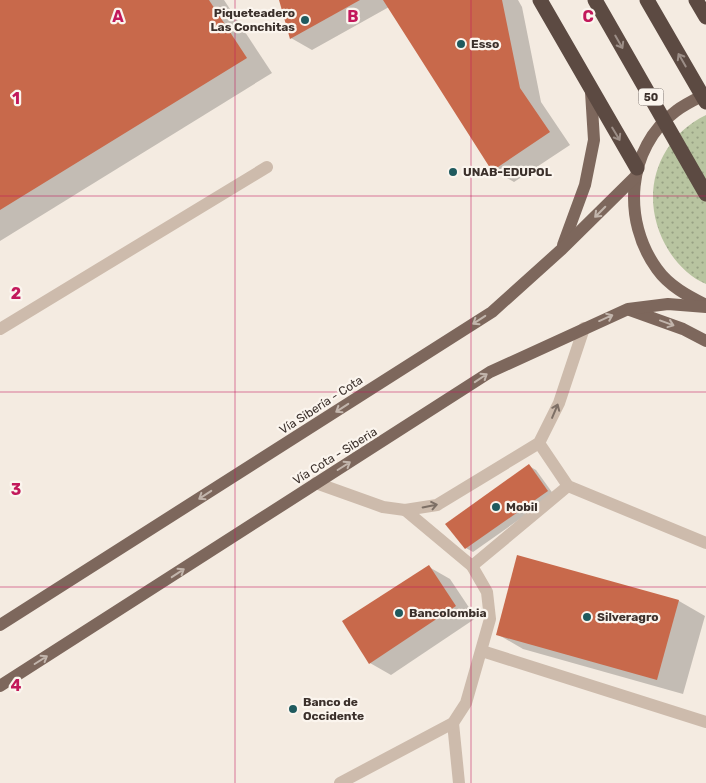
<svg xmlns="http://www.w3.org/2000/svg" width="706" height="783" font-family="Rubik,sans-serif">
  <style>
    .grass { fill: url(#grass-dots) }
    .shadow { fill: #0003 }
    .building { fill: #c8694b }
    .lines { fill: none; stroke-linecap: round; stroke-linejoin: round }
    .lane { stroke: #cdbbac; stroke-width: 12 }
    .primary { stroke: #7d675c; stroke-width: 12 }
    .highway { stroke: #5c4a42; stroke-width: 15 }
    .highway-bridge { stroke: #5c4a42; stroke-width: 15 }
    .oneway { stroke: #9c8e87 }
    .oneway2 { stroke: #c2b5ac }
    .oneway3 { stroke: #7d6f65 }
    .grid { fill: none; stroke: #c2185b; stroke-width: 1; stroke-opacity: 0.55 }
    .poi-dot { fill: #1f5a5e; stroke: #fbf5ee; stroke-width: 2 }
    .labels { text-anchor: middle; stroke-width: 4.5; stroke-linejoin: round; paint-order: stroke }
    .shield { fill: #fbf5ee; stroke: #756b66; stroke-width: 1 }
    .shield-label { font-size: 11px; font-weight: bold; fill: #3b302b }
    .poi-label { font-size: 12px; font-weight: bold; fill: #3b302b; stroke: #fbf5ee; text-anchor: start }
    .street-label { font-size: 12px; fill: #3b302b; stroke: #fbf5ee }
    .grid-label { font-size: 16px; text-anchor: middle; font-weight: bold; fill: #c2185b; stroke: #fbf5ee; stroke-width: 4.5; stroke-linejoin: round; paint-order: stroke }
  </style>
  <defs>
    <pattern id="grass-dots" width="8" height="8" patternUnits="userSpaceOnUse" patternTransform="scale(1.25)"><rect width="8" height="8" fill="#b8c4a0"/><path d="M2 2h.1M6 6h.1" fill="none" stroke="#97a083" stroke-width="1.8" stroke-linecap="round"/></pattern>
  </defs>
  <rect width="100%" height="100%" fill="#f4ebe1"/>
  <path class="grass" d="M706 115V284C691 278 677 264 669 251 638 202 653 141 706 115Z"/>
  <g class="shadow">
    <polygon points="0,0 224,0 272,73 0,241"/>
    <polygon points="280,0 518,0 522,7 541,102 570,145 514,182 493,170 389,7 312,50 291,38"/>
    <polygon points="529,466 536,470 554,495 473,552 466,548"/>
    <polygon points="518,557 679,601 705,616 683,694 523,649 497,634"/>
    <polygon points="429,567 450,579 476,618 391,675 370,663 343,621"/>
  </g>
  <g class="building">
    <polygon points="0,0 209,0 247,58 0,210"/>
    <polygon points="279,0 360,0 290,39"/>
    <polygon points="383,0 502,0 520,88 550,132 492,171"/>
    <polygon points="529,464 548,491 465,549 445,524"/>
    <polygon points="517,555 679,600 657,680 496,635"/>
    <polygon points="429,565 456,606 369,664 342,621"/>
  </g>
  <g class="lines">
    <g class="lane">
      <polyline points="0,329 267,167"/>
      <polyline points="539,443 568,486 706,543"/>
      <polyline points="316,483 383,507 405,510 437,505 539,443 559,403 584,328"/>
      <polyline points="472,566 568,486"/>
      <polyline points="482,651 706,722"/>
      <polyline points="453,723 459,783"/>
      <polyline points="340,783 453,723 466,703 490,619 487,592 472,566 405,510"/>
    </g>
    <g class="primary">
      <polyline points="563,245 585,185 594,140 591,92"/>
      <path d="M706 305C688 296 669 286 657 269 622 221 626 148 676 111 685 104 696 99 706 94"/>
      <polyline points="630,310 683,329 706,341"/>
      <polyline points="0,625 492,312 562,249 634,178"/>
      <polyline points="0,686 490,372 628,309 668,304 706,307"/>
    </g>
    <g class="highway">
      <polyline points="540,0 637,168"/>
      <polyline points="696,0 706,17"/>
    </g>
    <g class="highway-bridge">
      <polyline points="595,0 706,194"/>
      <polyline points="647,0 706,102"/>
    </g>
  </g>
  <defs><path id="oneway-shaft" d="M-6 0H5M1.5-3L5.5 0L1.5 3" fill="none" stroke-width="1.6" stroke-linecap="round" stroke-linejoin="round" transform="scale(1.25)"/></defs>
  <g class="oneway">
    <use href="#oneway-shaft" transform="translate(619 42) rotate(60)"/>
    <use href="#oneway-shaft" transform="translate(682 60) rotate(-120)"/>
    <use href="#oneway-shaft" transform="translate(616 134) rotate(59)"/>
  </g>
  <g class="oneway2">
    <use href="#oneway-shaft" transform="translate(600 212) rotate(135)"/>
    <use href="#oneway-shaft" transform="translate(606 318) rotate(-24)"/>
    <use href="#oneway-shaft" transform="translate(479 320) rotate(147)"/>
    <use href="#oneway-shaft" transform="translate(667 323) rotate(20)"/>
    <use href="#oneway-shaft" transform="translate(481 378) rotate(-34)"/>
    <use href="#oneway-shaft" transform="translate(342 408) rotate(147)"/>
    <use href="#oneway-shaft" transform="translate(344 466) rotate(-32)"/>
    <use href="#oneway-shaft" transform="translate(205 495) rotate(147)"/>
    <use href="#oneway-shaft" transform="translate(178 573) rotate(-33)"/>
    <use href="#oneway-shaft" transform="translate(41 660) rotate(-32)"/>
  </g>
  <g class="oneway3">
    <use href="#oneway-shaft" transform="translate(555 411) rotate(-67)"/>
    <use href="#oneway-shaft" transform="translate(430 506) rotate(-11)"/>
  </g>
  <path class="grid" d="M235 0V783M471 0V783M0 196H706M0 392H706M0 587H706"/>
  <g class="poi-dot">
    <circle cx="305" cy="20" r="5"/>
    <circle cx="461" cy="44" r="5"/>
    <circle cx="453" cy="172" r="5"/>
    <circle cx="496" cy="507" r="5"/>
    <circle cx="399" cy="613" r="5"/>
    <circle cx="587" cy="617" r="5"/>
    <circle cx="293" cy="709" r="5"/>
  </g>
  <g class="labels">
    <rect class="shield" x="638.5" y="88.5" width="25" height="17" rx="4"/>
    <g class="shield-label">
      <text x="651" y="101">50</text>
    </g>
    <g class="poi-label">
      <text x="295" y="17" text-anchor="end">Piqueteadero<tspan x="295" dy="14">Las Conchitas</tspan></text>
      <text x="471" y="48">Esso</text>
      <text x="463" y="176">UNAB-EDUPOL</text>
      <text x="506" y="511">Mobil</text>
      <text x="409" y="617">Bancolombia</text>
      <text x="597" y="621">Silveragro</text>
      <text x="303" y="706">Banco de<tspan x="303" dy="14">Occidente</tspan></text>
    </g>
    <g class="street-label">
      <text transform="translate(321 405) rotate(-33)" y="4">Vía Sibería - Cota</text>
      <text transform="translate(335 456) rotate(-32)" y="4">Vía Cota - Siberia</text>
    </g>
  </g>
  <g class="grid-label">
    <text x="118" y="22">A</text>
    <text x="353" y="22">B</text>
    <text x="588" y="22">C</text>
    <text x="16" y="104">1</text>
    <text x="16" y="299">2</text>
    <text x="16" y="495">3</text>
    <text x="16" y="691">4</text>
  </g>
</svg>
